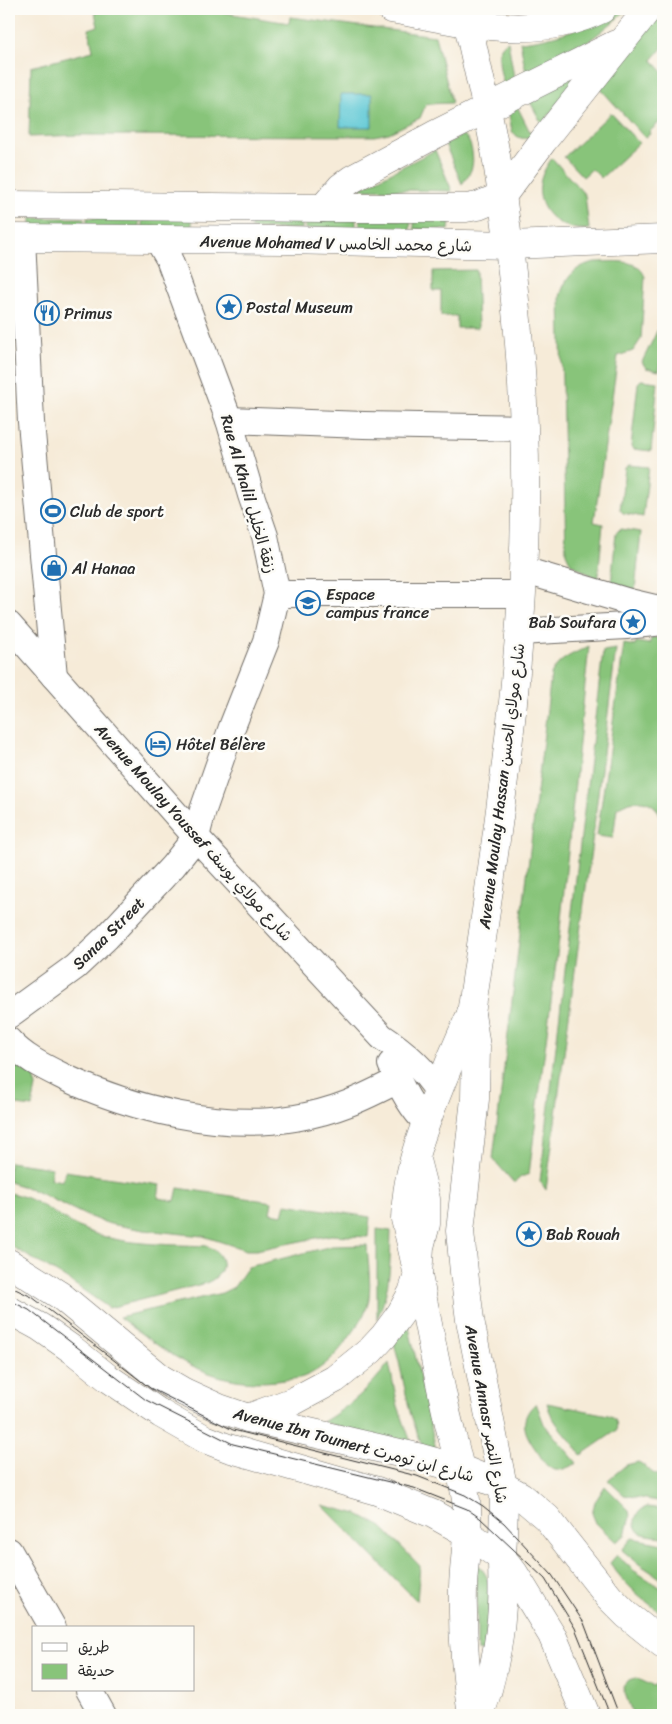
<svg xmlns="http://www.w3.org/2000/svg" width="672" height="1724" font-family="Sriracha,'Playpen Sans Arabic',sans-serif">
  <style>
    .green { fill: #88c47a; stroke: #5a7852 }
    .water { fill: #5bc7d4; stroke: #437980 }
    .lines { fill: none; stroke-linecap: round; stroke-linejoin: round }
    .minor-casing { stroke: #726e68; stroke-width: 28 }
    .major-casing { stroke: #726e68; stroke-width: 29 }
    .minor { stroke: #fff; stroke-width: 26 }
    .major { stroke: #fff; stroke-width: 28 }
    .tram { stroke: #2b2b2b; stroke-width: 1 }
    .rail-casing { stroke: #2b2b2b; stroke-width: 5.5 }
    .rail { stroke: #fdfcf7; stroke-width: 4; stroke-dasharray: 11; stroke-linecap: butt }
    .labels { text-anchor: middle; stroke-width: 5; stroke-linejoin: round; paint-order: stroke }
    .street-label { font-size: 16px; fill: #2b2b2b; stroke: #fdfcf7 }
    .poi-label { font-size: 16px; fill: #2b2b2b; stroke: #fdfcf7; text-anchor: start }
  </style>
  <rect width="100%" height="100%" fill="#fdfcf7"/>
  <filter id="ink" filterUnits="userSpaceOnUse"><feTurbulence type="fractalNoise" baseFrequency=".02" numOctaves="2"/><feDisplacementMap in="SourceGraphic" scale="10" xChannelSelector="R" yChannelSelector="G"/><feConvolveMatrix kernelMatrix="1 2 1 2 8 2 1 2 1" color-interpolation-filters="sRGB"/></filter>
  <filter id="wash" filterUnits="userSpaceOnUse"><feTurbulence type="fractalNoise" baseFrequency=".0096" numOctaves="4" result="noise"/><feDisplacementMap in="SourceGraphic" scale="20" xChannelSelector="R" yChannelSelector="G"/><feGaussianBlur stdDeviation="1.12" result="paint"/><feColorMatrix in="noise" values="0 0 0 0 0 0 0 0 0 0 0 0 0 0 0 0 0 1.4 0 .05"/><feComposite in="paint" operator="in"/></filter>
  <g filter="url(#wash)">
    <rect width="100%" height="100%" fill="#f6ebd8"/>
    <g class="green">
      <polygon points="94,9 201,9 289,23 290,17 435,36 452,103 426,104 420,118 389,133 374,136 81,135 29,137 31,67 93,51 89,29 98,26"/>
      <path d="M625 9H628L613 22 579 49 527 78 520 42C558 39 591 23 625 9Z"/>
      <polygon points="659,9 663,9 663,47 652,60 663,72 663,119 649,132 650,134 645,138 598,86"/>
      <path d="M508 41 515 83 505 86C501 80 497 57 500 50 501 46 504 43 508 41Z"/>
      <polygon points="585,68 542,124 529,100"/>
      <path d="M517 106 532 136C524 141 517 138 512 131L508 110Z"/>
      <polygon points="611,113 639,143 601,178 592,169 583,177 564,157"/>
      <path d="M463 135C472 139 475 161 471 170 469 175 465 180 462 184L445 144Z"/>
      <polygon points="435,150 452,191 359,189"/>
      <path d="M552 158 585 195 589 229C560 232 533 210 541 179 543 171 548 164 552 158Z"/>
      <polygon points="142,216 192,217 192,229 142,228"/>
      <polygon points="139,217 139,229 87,229 87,218"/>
      <polygon points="31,218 84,218 84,229 31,228"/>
      <rect x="251" y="219" width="51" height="10"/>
      <rect x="305" y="219" width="51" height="10"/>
      <polygon points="360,219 411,220 410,230 360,229"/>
      <polygon points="414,219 450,220 449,230 414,229"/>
      <path d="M595 262C612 262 638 257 645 277L641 339 633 351 618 356 594 522 603 524 598 579 571 564 566 553 560 297C565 278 575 266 595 262Z"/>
      <polygon points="476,270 478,328 457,328 457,316 441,316 441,291 433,291 433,271"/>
      <polygon points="661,323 663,323 663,357 661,359 659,371 646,368 642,362"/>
      <polygon points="641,380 658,382 651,451 633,449 631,447 638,383"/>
      <polygon points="629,465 649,467 643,517 623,513 620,510 625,468"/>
      <polygon points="620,529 641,532 635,590 611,585 616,533"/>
      <path d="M652 637 663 639V826C660 799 637 795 617 808L613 838 597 836 624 644 635 646 636 642 649 644Z"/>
      <path d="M589 646 559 939 529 1174 521 1177 514 1183 493 1159 551 675C558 658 574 654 589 646Z"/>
      <polygon points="616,649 592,842 546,1190 540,1181 603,651"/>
      <polygon points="9,1057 34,1069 36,1087 32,1107 9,1104"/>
      <polygon points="9,1162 52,1168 50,1179 63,1181 65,1171 160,1185 158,1198 175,1201 178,1188 272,1202 270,1213 283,1215 286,1204 370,1217 368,1237 331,1235 256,1250 246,1250 203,1236 144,1230 110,1224 87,1216 31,1189 9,1182"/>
      <path d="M9 1193C37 1197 59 1219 85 1230 122 1246 167 1244 207 1246 228 1255 227 1275 206 1283L109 1308 67 1279 9 1245Z"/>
      <path d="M377 1229 391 1231C390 1263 391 1288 377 1319Z"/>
      <path d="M367 1245C368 1262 371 1281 369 1298 368 1310 358 1326 351 1335 339 1352 323 1370 303 1377 297 1379 290 1379 284 1380 259 1384 234 1382 209 1373 176 1361 147 1338 119 1317L222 1293 234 1287 248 1267 332 1246Z"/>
      <polygon points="408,1323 435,1445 435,1448 424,1452 410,1412 399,1362 394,1344"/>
      <path d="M389 1363 398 1406 413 1448 323 1422C350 1406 370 1388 389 1363Z"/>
      <path d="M536 1403 544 1424 577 1463C571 1466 562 1471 555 1470 547 1468 543 1461 539 1454 526 1436 516 1421 536 1403Z"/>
      <path d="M547 1403 608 1415C616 1418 618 1423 616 1431L581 1455C570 1436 552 1425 547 1403Z"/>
      <path d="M638 1462C648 1466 649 1474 663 1477V1502L624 1495 608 1480 626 1465Z"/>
      <polygon points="605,1486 629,1510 630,1517 625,1535 616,1542 596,1523 592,1513 595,1502"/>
      <polygon points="322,1505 358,1514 382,1527 420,1566 417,1601"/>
      <path d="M647 1507 663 1509V1537C657 1536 649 1536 643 1534 629 1528 635 1510 647 1507Z"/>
      <polygon points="632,1538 663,1544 663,1580 639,1564 622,1550"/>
      <path d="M617 1555 633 1570 663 1589V1614C643 1600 624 1584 610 1563Z"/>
      <path d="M477 1564C481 1568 486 1573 488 1580 493 1597 486 1633 484 1652L477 1651Z"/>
      <path d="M663 1676V1715H633L623 1688C624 1681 630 1679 636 1678L653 1686Z"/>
    </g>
    <polygon class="water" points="341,94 372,94 372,127 340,127"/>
  </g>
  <g filter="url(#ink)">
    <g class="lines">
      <defs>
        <g id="minor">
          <polyline points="22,238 31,422 54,676"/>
          <polyline points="229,420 364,425 524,428"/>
          <polyline points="523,570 629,602 663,610"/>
          <polyline points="277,594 521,594"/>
          <path d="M9 625 196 837 382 1037C405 1052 423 1068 438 1091"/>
          <polyline points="519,632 626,626 663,622"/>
          <polyline points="9,1015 75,967 107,937 173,866 196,837 203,810 232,727 266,641 277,594 265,536 251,495 229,420 169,259 158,240"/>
          <path d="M9 1041C24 1058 46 1068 66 1078 132 1109 222 1131 295 1118 336 1111 361 1099 398 1080"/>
          <path d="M391 1064C399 1084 410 1107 426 1122"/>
          <polyline points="9,1551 53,1628"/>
          <polyline points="89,1690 103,1715"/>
        </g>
        <g id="major">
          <path d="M391 9C464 22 531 43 602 9"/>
          <path d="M465 9C475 62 490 115 498 168 511 254 521 340 524 427 532 623 499 820 471 1014L476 1047 475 1099 460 1231 464 1272 470 1320 503 1486C505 1510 503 1532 502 1556 502 1572 503 1589 502 1606 500 1643 492 1680 480 1715"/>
          <polyline points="9,205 323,208 466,208 478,206 502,196 543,141 648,9"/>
          <polyline points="323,208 341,187 352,179 434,135 616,44"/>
          <polyline points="9,238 285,240 510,245 663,239"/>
          <path d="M471 1014C457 1044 445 1073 433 1104 418 1143 406 1177 405 1219 420 1278 430 1338 443 1397 450 1434 463 1470 467 1508 469 1534 464 1561 463 1587 462 1630 465 1673 472 1715"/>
          <polyline points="9,1263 61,1296 160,1378 184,1392 219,1408 248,1418 421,1458 461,1469 503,1486 521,1496 547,1518 609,1597 627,1615 663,1644"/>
          <polyline points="9,1310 40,1327 73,1350 108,1378 161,1414 205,1439 228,1448 377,1491 433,1514 467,1533 502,1558 514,1573 552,1635 586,1715"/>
          <polyline points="248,1418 294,1401 335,1379 371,1350 384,1336 401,1313 412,1293 418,1275 420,1247 426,1224 426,1199 416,1160"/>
        </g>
      </defs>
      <use href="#minor" class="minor-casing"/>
      <use href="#major" class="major-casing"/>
      <use href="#minor" class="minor"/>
      <use href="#major" class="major"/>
      <g class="tram">
        <polyline points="9,1286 32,1297 150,1388 233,1430 417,1476 465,1495 483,1506 504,1523 552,1575 584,1623 619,1715"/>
        <polyline points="9,1300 29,1310 146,1400 233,1444 414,1488 467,1509 480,1518 545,1579 575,1628 610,1715"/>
      </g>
      <defs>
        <polyline id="rail" points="9,1702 17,1715"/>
      </defs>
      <use href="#rail" class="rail-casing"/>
      <use href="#rail" class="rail"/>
    </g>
  </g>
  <defs>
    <symbol id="sight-ring" viewBox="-11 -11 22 22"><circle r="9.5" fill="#fdfcf7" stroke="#1f6fb2" stroke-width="1.5"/><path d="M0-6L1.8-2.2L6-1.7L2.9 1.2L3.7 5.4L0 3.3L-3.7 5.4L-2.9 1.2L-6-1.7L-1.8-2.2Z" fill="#1f6fb2"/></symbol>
    <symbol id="restaurant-ring" viewBox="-11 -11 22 22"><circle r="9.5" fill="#fdfcf7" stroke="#1f6fb2" stroke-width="1.5"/><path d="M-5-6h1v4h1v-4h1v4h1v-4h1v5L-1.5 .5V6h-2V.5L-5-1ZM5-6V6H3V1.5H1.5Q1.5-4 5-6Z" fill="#1f6fb2"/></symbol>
    <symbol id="stadium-ring" viewBox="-11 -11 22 22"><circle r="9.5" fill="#fdfcf7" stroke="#1f6fb2" stroke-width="1.5"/><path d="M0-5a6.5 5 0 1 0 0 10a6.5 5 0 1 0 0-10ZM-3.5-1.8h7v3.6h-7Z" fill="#1f6fb2"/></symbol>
    <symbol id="shop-ring" viewBox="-11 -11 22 22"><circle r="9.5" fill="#fdfcf7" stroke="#1f6fb2" stroke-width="1.5"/><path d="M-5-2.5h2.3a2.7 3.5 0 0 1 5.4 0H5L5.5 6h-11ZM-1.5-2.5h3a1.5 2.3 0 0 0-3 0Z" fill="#1f6fb2"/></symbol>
    <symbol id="school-ring" viewBox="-11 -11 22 22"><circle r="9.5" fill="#fdfcf7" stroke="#1f6fb2" stroke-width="1.5"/><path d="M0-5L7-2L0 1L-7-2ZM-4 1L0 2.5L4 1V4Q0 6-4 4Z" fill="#1f6fb2"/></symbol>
    <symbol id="hotel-ring" viewBox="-11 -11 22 22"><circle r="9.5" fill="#fdfcf7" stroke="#1f6fb2" stroke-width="1.5"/><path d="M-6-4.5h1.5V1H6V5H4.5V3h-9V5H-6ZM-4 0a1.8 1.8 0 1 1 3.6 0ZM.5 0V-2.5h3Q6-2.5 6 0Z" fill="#1f6fb2"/></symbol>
  </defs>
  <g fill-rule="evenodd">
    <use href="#sight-ring" x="215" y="293" width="28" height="28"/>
    <use href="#restaurant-ring" x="33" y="299" width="28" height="28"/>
    <use href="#stadium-ring" x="39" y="497" width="28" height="28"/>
    <use href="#shop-ring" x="40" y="554" width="28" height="28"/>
    <use href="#school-ring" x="294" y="589" width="28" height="28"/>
    <use href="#sight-ring" x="619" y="608" width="28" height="28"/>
    <use href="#hotel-ring" x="144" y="730" width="28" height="28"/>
    <use href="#sight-ring" x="515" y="1220" width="28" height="28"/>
  </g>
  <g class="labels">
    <g class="street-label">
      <text transform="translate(336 243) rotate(1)" y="6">Avenue Mohamed V شارع محمد الخامس</text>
      <text transform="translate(249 494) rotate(74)" y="6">Rue Al Khalil زنقة الخليل</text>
      <text transform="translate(501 786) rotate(-83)" y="6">Avenue Moulay Hassan شارع مولاي الحسن</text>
      <text transform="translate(194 832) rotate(48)" y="6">Avenue Moulay Youssef شارع مولاي يوسف</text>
      <text transform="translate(108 933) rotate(-45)" y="6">Sanaa Street</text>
      <text transform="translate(487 1414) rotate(80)" y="6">Avenue Annasr شارع النصر</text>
      <text transform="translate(354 1444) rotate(15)" y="6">Avenue Ibn Toumert شارع ابن تومرت</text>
    </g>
    <g class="poi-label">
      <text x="246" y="313">Postal Museum</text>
      <text x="64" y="319">Primus</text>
      <text x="70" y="517">Club de sport</text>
      <text x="72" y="574">Al Hanaa</text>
      <text x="326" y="600">Espace<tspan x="326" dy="18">campus france</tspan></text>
      <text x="616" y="628" text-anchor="end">Bab Soufara</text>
      <text x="176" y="750">Hôtel Bélère</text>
      <text x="546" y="1240">Bab Rouah</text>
    </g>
  </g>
  <rect width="672" height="1724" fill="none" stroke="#fdfcf7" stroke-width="30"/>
  <rect x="32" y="1626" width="162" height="65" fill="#fdfcf7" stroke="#a9a8a5"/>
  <rect x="42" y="1643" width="25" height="8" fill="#ffffff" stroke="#a9a8a5"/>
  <text x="78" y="1652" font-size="15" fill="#2b2b2b">طريق</text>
  <rect x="42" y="1664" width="25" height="15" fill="#88c47a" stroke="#a9a8a5"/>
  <text x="78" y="1676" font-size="15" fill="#2b2b2b">حديقة</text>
</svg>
